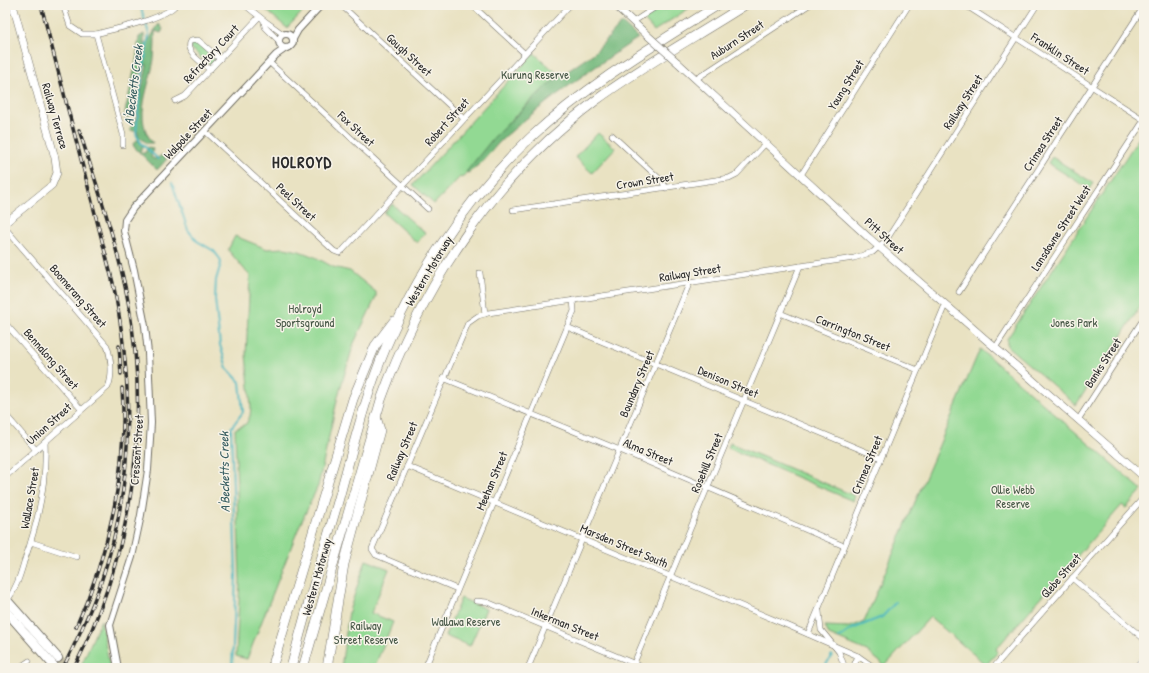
<svg xmlns="http://www.w3.org/2000/svg" width="1149" height="673" font-family="'Patrick Hand',sans-serif">
  <style>
    .green { fill: #92d993; stroke: #5e825f }
    .forest { fill: #75b97d; stroke: #507254 }
    .lines { fill: none; stroke-linecap: round; stroke-linejoin: round }
    .stream { stroke: #47b6c0; stroke-width: 2 }
    .primary-tunnel { stroke: #c3bda4; stroke-width: 8; stroke-dasharray: 8 4; stroke-linecap: butt }
    .minor-casing { stroke: #6e6b60; stroke-width: 6 }
    .tertiary-casing { stroke: #6e6b60; stroke-width: 8 }
    .secondary-casing { stroke: #6e6b60; stroke-width: 8 }
    .primary-casing { stroke: #6e6b60; stroke-width: 10 }
    .motorway-casing { stroke: #6e6b60; stroke-width: 10 }
    .minor { stroke: #fff; stroke-width: 5 }
    .tertiary { stroke: #fff; stroke-width: 6 }
    .secondary { stroke: #fff; stroke-width: 7 }
    .primary { stroke: #fff; stroke-width: 8 }
    .motorway { stroke: #fff; stroke-width: 9 }
    .rail-casing { stroke: #2b2b2b; stroke-width: 3.5 }
    .rail { stroke: #f7f3e8; stroke-width: 2; stroke-dasharray: 6; stroke-linecap: butt }
    .secondary-bridge-casing { stroke: #6e6b60; stroke-width: 8; stroke-linecap: butt }
    .secondary-bridge { stroke: #fff; stroke-width: 7 }
    .labels { text-anchor: middle; stroke-width: 3; stroke-linejoin: round; paint-order: stroke }
    .street-label { font-size: 12px; fill: #2b2b2b; stroke: #f7f3e8 }
    .park-label { font-size: 12px; fill: #455645; stroke: #f7f3e8 }
    .water-label { font-size: 13px; font-style: italic; fill: #355c5f; stroke: #f7f3e8 }
    .district-label { font-size: 16px; font-weight: bold; letter-spacing: 1px; fill: #2b2b2b; stroke: #f7f3e8 }
  </style>
  <rect width="100%" height="100%" fill="#f7f3e8"/>
  <filter id="ink" filterUnits="userSpaceOnUse"><feTurbulence type="fractalNoise" baseFrequency=".025" numOctaves="2"/><feDisplacementMap in="SourceGraphic" scale="8" xChannelSelector="R" yChannelSelector="G"/><feConvolveMatrix kernelMatrix="1 2 1 2 8 2 1 2 1" color-interpolation-filters="sRGB"/></filter>
  <filter id="wash" filterUnits="userSpaceOnUse"><feTurbulence type="fractalNoise" baseFrequency=".012" numOctaves="4" result="noise"/><feDisplacementMap in="SourceGraphic" scale="16" xChannelSelector="R" yChannelSelector="G"/><feGaussianBlur stdDeviation="0.9" result="paint"/><feColorMatrix in="noise" values="0 0 0 0 0 0 0 0 0 0 0 0 0 0 0 0 0 1.4 0 .05"/><feComposite in="paint" operator="in"/></filter>
  <g filter="url(#wash)">
    <rect width="100%" height="100%" fill="#e9e2c2"/>
    <g class="green">
      <polygon points="260,5 309,5 287,28"/>
      <polygon points="672,5 694,5 654,31 645,21 646,17 661,7 664,10"/>
      <polygon points="191,42 198,42 214,57 214,62 208,64 191,48"/>
      <path d="M534 53 560 76C522 104 491 142 462 178L460 177 434 204 413 185Z"/>
      <polygon points="1144,130 1144,301 1076,405 1007,346 1007,339"/>
      <polygon points="598,133 615,148 592,173 575,157"/>
      <polygon points="1052,157 1093,183 1089,189 1048,163"/>
      <polygon points="392,204 425,233 417,243 384,213"/>
      <polygon points="235,236 267,249 284,248 299,251 315,257 333,267 350,271 376,292 376,297 354,343 338,396 318,486 299,527 247,659 236,656 240,581 235,429 246,424 250,416 251,407 246,355 250,276 228,250"/>
      <polygon points="980,349 1142,490 1126,508 1122,505 996,649 998,652 986,665 930,617 885,666 867,651 829,635 825,626 849,627 864,622"/>
      <polygon points="730,443 855,496 853,501 728,448"/>
      <polygon points="366,560 389,569 371,613 393,622 374,668 341,668 349,611"/>
      <polygon points="461,598 486,609 470,646 445,636"/>
      <polygon points="101,620 110,668 80,668"/>
    </g>
    <g class="forest">
      <path d="M622 23 638 38C593 68 548 99 507 135 494 146 484 163 468 173L466 172 494 137 549 84 594 53Z"/>
      <path d="M159 24 163 29 161 33 155 31C155 40 155 49 154 59 150 86 132 118 153 143H147L138 136V132L130 130V128L133 125 136 118 147 65H143L137 78V95L133 105 134 114 125 119V112L136 62 139 37 144 34V44H146C152 37 154 30 159 24Z"/>
      <polygon points="136,140 141,141 143,147 140,151 142,153 145,153 148,147 152,148 153,150 151,155 152,158 156,159 162,155 167,159 157,170 134,147 133,144"/>
    </g>
    <g class="lines">
      <g class="stream">
        <polyline points="140,5 149,34 140,90 136,134 141,143 158,159"/>
        <polyline points="172,183 188,230 197,241 214,251 220,259 221,263 216,280 215,299 220,345 227,368 240,382 243,412 231,428 236,576 232,668"/>
        <polyline points="839,638 852,629 882,617 896,602"/>
        <polyline points="824,668 832,655"/>
      </g>
    </g>
  </g>
  <g filter="url(#ink)">
    <g class="lines">
      <polyline class="primary-tunnel" points="58,658 67,668"/>
      <defs>
        <g id="minor">
          <path d="M63 5 70 26 82 34H96C117 28 162 20 176 5"/>
          <path d="M245 5C258 16 270 25 283 34"/>
          <polyline points="341,5 464,119"/>
          <polyline points="472,5 524,53"/>
          <polyline points="965,5 1144,120"/>
          <polyline points="264,22 265,27 278,40"/>
          <polyline points="633,22 659,5"/>
          <polyline points="96,34 123,134 123,145"/>
          <polyline points="270,63 428,209"/>
          <path d="M210 70C203 63 183 51 190 41L198 40 220 59"/>
          <polyline points="696,79 809,5"/>
          <polyline points="175,101 185,96 259,17"/>
          <polyline points="205,131 334,251 339,253 343,250 570,5"/>
          <polyline points="612,135 662,181 666,188"/>
          <polyline points="801,175 909,5"/>
          <polyline points="513,210 729,178 737,174 766,143"/>
          <path d="M5 228 107 346C111 357 113 376 108 387L5 477"/>
          <polyline points="480,273 485,314"/>
          <polyline points="959,292 1144,6"/>
          <polyline points="780,313 918,370"/>
          <polyline points="5,323 81,409"/>
          <polyline points="567,327 881,458"/>
          <polyline points="995,348 1144,120"/>
          <polyline points="443,378 620,450 844,546"/>
          <polyline points="5,414 36,450"/>
          <polyline points="1078,420 1144,318"/>
          <polyline points="407,466 782,623 858,656 875,668"/>
          <polyline points="31,542 77,557"/>
          <polyline points="1072,578 1144,639"/>
          <polyline points="457,589 376,555 372,549 468,323 478,316 488,313 854,258 873,252 887,239 1037,5"/>
          <path d="M7 601C16 589 20 576 24 562 38 523 47 483 45 442"/>
          <polyline points="476,601 487,602 645,668"/>
          <polyline points="819,611 821,630 839,652 845,668"/>
          <polyline points="808,634 945,305"/>
          <polyline points="19,668 29,661"/>
          <polyline points="425,668 574,311 573,300"/>
          <polyline points="528,668 689,284"/>
          <polyline points="632,668 800,266"/>
          <polyline points="853,668 858,656"/>
          <polyline points="993,668 1144,497"/>
          <polyline points="1135,668 1144,658"/>
        </g>
        <g id="tertiary">
          <circle cx="286" cy="41" r="7"/>
          <polyline points="293,39 298,30 321,5"/>
          <polyline points="118,668 110,625 132,557 141,515 148,470 151,423 148,353 145,326 134,270 124,231 125,220 133,208 276,55 286,48"/>
        </g>
        <g id="secondary">
          <polyline points="615,5 646,34"/>
          <polyline points="677,62 869,238 1144,477"/>
          <polyline points="5,223 52,185 57,173 55,158 13,5"/>
        </g>
        <g id="primary">
          <polyline points="5,598 58,658"/>
          <polyline points="5,610 54,666"/>
        </g>
        <g id="motorway">
          <polyline points="272,668 353,399 375,346 394,321"/>
          <path d="M291 668C305 613 321 559 337 505 349 463 359 420 374 378 406 288 461 204 530 138 587 85 653 46 718 5"/>
          <path d="M303 668 381 400C424 282 494 177 595 101 642 66 695 37 745 5"/>
          <polyline points="327,668 344,564 380,430 376,417"/>
        </g>
      </defs>
      <use href="#minor" class="minor-casing"/>
      <use href="#tertiary" class="tertiary-casing"/>
      <use href="#secondary" class="secondary-casing"/>
      <use href="#primary" class="primary-casing"/>
      <use href="#motorway" class="motorway-casing"/>
      <use href="#minor" class="minor"/>
      <use href="#tertiary" class="tertiary"/>
      <use href="#secondary" class="secondary"/>
      <use href="#primary" class="primary"/>
      <use href="#motorway" class="motorway"/>
      <defs>
        <g id="rail">
          <path d="M41 5 113 283C134 383 135 482 102 579 92 610 77 639 63 668"/>
          <polyline points="119,346 121,374"/>
          <path d="M76 627C109 554 128 468 122 388"/>
          <path d="M74 668C132 554 151 427 128 301 117 243 97 186 79 130"/>
        </g>
      </defs>
      <use href="#rail" class="rail-casing"/>
      <use href="#rail" class="rail"/>
      <defs>
        <polyline id="secondary-bridge" points="646,34 677,62"/>
      </defs>
      <use href="#secondary-bridge" class="secondary-bridge-casing"/>
      <use href="#secondary-bridge" class="secondary-bridge"/>
    </g>
  </g>
  <g class="labels">
    <g class="street-label">
      <text transform="translate(737 40) rotate(-33)" y="4">Auburn Street</text>
      <text transform="translate(211 54) rotate(-47)" y="4">Refractory Court</text>
      <text transform="translate(1060 54) rotate(33)" y="4">Franklin Street</text>
      <text transform="translate(409 55) rotate(43)" y="4">Gough Street</text>
      <text transform="translate(846 85) rotate(-58)" y="4">Young Street</text>
      <text transform="translate(963 102) rotate(-57)" y="4">Railway Street</text>
      <text transform="translate(55 116) rotate(74)" y="4">Railway Terrace</text>
      <text transform="translate(447 122) rotate(-48)" y="4">Robert Street</text>
      <text transform="translate(356 129) rotate(43)" y="4">Fox Street</text>
      <text transform="translate(188 134) rotate(-47)" y="4">Walpole Street</text>
      <text transform="translate(1043 144) rotate(-57)" y="4">Crimea Street</text>
      <text transform="translate(645 181) rotate(-9)" y="4">Crown Street</text>
      <text transform="translate(296 202) rotate(43)" y="4">Peel Street</text>
      <text transform="translate(1061 228) rotate(-57)" y="4">Lansdowne Street West</text>
      <text transform="translate(884 236) rotate(42)" y="4">Pitt Street</text>
      <text transform="translate(429 271) rotate(-59)" y="4">Western Motorway</text>
      <text transform="translate(690 273) rotate(-9)" y="4">Railway Street</text>
      <text transform="translate(78 296) rotate(49)" y="4">Boomerang Street</text>
      <text transform="translate(853 333) rotate(22)" y="4">Carrington Street</text>
      <text transform="translate(51 359) rotate(49)" y="4">Bennalong Street</text>
      <text transform="translate(1103 363) rotate(-57)" y="4">Banks Street</text>
      <text transform="translate(728 382) rotate(23)" y="4">Denison Street</text>
      <text transform="translate(637 384) rotate(-67)" y="4">Boundary Street</text>
      <text transform="translate(49 424) rotate(-42)" y="4">Union Street</text>
      <text transform="translate(137 450) rotate(-86)" y="4">Crescent Street</text>
      <text transform="translate(402 451) rotate(-67)" y="4">Railway Street</text>
      <text transform="translate(648 452) rotate(23)" y="4">Alma Street</text>
      <text transform="translate(707 463) rotate(-67)" y="4">Rosehill Street</text>
      <text transform="translate(867 465) rotate(-67)" y="4">Crimea Street</text>
      <text transform="translate(492 481) rotate(-67)" y="4">Meehan Street</text>
      <text transform="translate(30 498) rotate(-80)" y="4">Wallace Street</text>
      <text transform="translate(624 546) rotate(23)" y="4">Marsden Street South</text>
      <text transform="translate(1061 576) rotate(-49)" y="4">Glebe Street</text>
      <text transform="translate(317 577) rotate(-74)" y="4">Western Motorway</text>
      <text transform="translate(565 624) rotate(22)" y="4">Inkerman Street</text>
    </g>
    <g class="park-label">
      <text x="535" y="79">Kurung Reserve</text>
      <text x="305" y="313">Holroyd<tspan x="305" dy="14">Sportsground</tspan></text>
      <text x="1074" y="327">Jones Park</text>
      <text x="1013" y="494">Ollie Webb<tspan x="1013" dy="14">Reserve</tspan></text>
      <text x="466" y="626">Wallawa Reserve</text>
      <text x="366" y="630">Railway<tspan x="366" dy="14">Street Reserve</tspan></text>
    </g>
    <g class="water-label">
      <text transform="translate(133 85) rotate(-83)" y="5">A'Becketts Creek</text>
      <text transform="translate(224 472) rotate(-91)" y="5">A'Becketts Creek</text>
    </g>
    <g class="district-label">
      <text x="302" y="168">HOLROYD</text>
    </g>
  </g>
  <rect width="1149" height="673" fill="none" stroke="#f7f3e8" stroke-width="20"/>
</svg>
